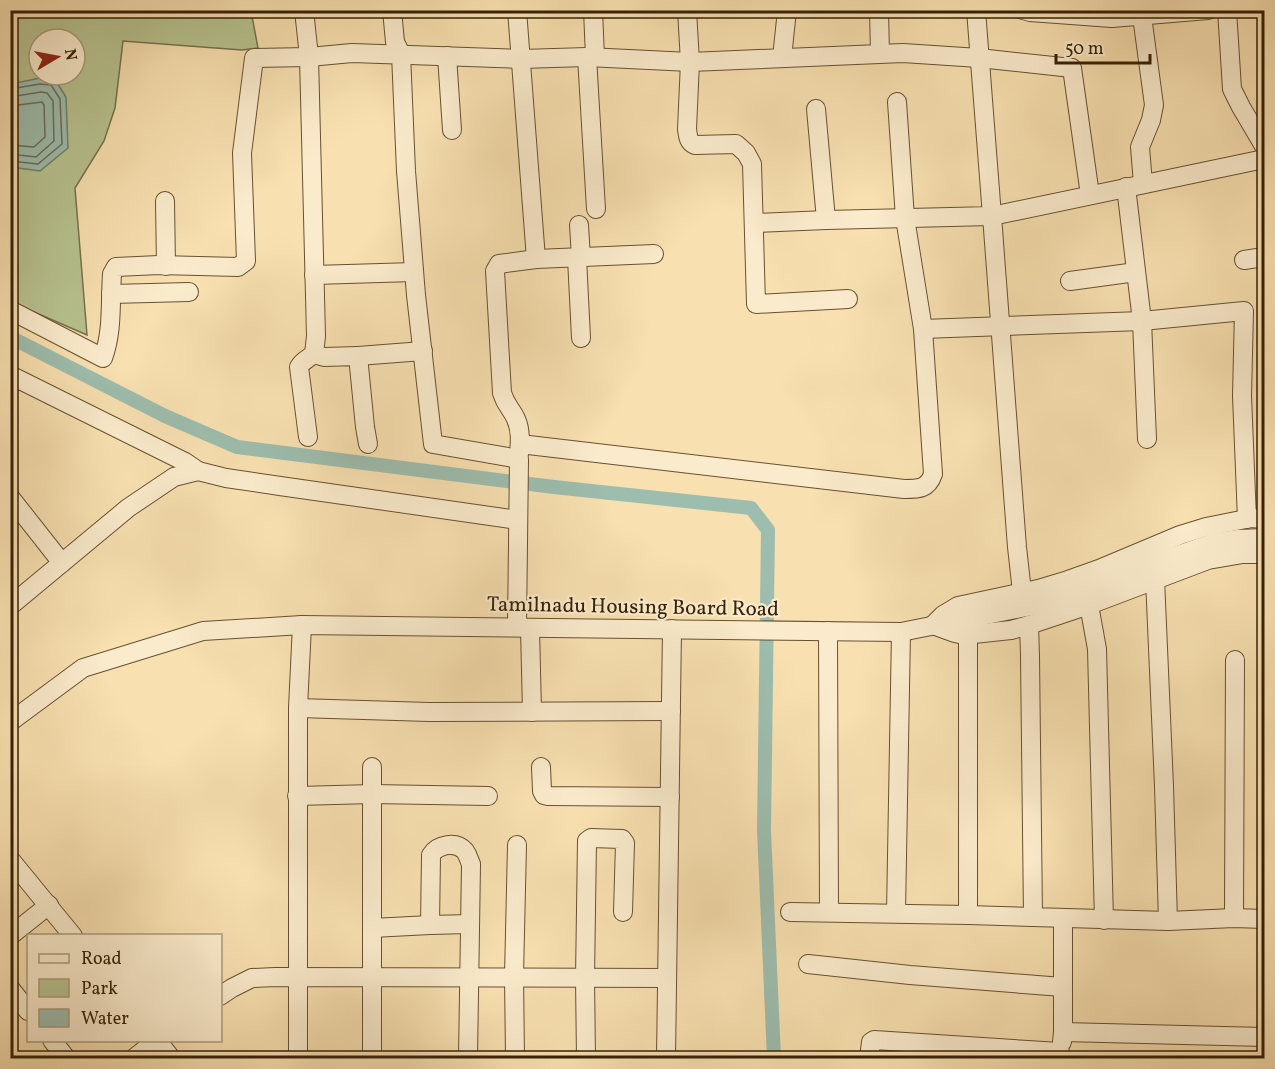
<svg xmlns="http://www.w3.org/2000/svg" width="1275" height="1069" font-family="Vollkorn,serif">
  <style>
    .green { fill: #b7c390; stroke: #76724c; stroke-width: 1.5; fill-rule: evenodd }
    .water { fill: #9dbdae; stroke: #737f6b; stroke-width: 1.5 }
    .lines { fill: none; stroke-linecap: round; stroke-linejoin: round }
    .shore { stroke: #696f5a; stroke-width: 1.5 }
    .canal { stroke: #9dbdae; stroke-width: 14 }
    .minor-casing { stroke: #665131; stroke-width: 20 }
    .minor { stroke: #faebcc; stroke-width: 18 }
    .labels { text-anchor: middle; stroke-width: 4.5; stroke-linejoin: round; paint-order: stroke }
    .street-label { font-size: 21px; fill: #352107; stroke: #faebcc }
  </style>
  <rect width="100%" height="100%" fill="#f8e0b0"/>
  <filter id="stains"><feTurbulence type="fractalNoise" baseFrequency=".00333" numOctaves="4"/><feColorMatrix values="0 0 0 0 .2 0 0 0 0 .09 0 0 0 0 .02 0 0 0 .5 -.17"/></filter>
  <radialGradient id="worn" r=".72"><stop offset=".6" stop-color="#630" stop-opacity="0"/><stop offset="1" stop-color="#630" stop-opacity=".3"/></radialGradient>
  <path class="green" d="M11 11H251L258 48 242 50 123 41 115 108 104 141 75 188 87 335 11 302ZM39 39H75V75H39Z"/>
  <polygon class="water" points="40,78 54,78 66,97 68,148 40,171 11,167 11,84"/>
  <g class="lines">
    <g class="shore">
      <polyline points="10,89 40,84 51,85 60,99 62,144 38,164 10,161"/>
      <polyline points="10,97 41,92 47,93 53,101 54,141 36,157 10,154"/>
      <polyline points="10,106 42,102 44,105 45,137 34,147 10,145"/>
    </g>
    <polyline class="canal" points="10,337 165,416 237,447 554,487 751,508 768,530 764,830 774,1058"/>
    <defs>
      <g id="minor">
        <path d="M304 10 309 57 316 336 314 354C308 359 303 360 299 367L308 437"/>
        <polyline points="392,10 395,42 401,54 406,171 416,295 433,444 519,459 517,627"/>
        <polyline points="517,10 536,259"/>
        <polyline points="593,10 595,57"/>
        <path d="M687 10 690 62 687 129C688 136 688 142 695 145L736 144 746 153 752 164 756 304 848 299"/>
        <polyline points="879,10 880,54"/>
        <polyline points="1023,10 1030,12 1112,18"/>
        <polyline points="1112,10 1112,18 1208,10"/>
        <polyline points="1227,10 1232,89 1241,107 1264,146"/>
        <polyline points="1142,16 1154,105 1151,120 1140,147 1143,184"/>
        <polyline points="447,56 452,130"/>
        <polyline points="587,57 596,209"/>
        <polyline points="782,58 787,10"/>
        <polyline points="816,109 826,220"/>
        <polyline points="1126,187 1142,321 1147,439"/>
        <polyline points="165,201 166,266"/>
        <polyline points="754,223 826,220 992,216 976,10"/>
        <polyline points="579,225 581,258"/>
        <polyline points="577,258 581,338"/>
        <polyline points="1244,260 1264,257"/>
        <polyline points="314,275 414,272"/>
        <polyline points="1070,281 1136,272"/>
        <polyline points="111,294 189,292"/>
        <path d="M10 310 103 358C113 331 110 302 112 274L116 267 159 265 238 267 246 261 242 153 254 58 309 57 352 53 521 59 587 57 690 62 903 53 979 58 1072 68 1090 195"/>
        <polyline points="923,329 1142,321 1244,311 1242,396 1247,519"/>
        <polyline points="314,354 324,357 358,356 365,427 368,444"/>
        <polyline points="358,356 423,351"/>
        <polyline points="10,375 185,462 198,471"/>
        <path d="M520 444 904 489C919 489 928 489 933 474L923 329 905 218 897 102"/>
        <path d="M519 454C520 442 521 430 516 419 511 408 506 406 502 393L495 271 499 264 536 259 654 254"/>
        <polyline points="10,497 62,563"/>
        <polyline points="1264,519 1251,518 1206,527 1180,535 1099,569 1068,580 1038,589 958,606 943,615 933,625 955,633 964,635 1011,630 1026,626 1089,605 1208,560 1243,554 1264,554"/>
        <polyline points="1155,579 1164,786 1168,921"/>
        <polyline points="1022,592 1017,547 992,216 1264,159"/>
        <polyline points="1089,605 1097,649 1104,920"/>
        <polyline points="10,606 128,508 174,477 198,471 226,478 280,486 518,520"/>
        <polyline points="1029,625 1030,656 1033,917 1168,921 1234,918 1264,919"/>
        <polyline points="530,628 532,712"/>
        <polyline points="828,631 829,912"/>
        <polyline points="298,708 429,712 671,711"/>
        <polyline points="10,722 83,668 203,631 302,625 901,632 1041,604 1084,591 1151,564 1213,543 1238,539 1264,538"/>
        <polyline points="541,767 542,791 544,795 548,796 670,797"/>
        <polyline points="297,796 373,794 488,796"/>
        <polyline points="10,859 73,936"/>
        <polyline points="790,912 968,915 1033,917"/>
        <polyline points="896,913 901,632"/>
        <polyline points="968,915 968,635"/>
        <polyline points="1234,918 1235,660"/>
        <polyline points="430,925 470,924"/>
        <path d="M372 928 430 925 431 855C438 844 456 841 465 851 468 855 469 860 471 864L468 1058"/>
        <polyline points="10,936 49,905"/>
        <polyline points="808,964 910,975 1062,987"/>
        <polyline points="10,988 28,1011"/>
        <polyline points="220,996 232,988 252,978 275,977 667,978"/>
        <polyline points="1063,1032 1264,1037"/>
        <polyline points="52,1040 66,1058"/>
        <polyline points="157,1040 171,1058"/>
        <polyline points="1062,1042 1063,1032 1063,918"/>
        <polyline points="134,1058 157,1040"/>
        <polyline points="298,1058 298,708 302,625"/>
        <polyline points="372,1058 372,767"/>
        <polyline points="515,1058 514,976 517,845"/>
        <polyline points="586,1058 585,978 587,841 591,838 622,839 625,843 623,912"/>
        <polyline points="666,1058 672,629"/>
        <polyline points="869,1058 871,1042 874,1040 1060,1052"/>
      </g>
    </defs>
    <use href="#minor" class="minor-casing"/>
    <use href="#minor" class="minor"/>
  </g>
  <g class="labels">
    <g class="street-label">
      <text transform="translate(633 606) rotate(1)" y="7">Tamilnadu Housing Board Road</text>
    </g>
  </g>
  <rect width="1275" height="1069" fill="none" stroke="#f8e0b0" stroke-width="36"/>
  <rect x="12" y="12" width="1251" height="1045" fill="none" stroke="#352107" stroke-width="3"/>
  <rect x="18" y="18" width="1239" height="1033" fill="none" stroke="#352107" stroke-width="1.5"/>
  <rect x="27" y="934" width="195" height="108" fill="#faebcc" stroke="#ab9a7d" stroke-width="1.5"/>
  <rect x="39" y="954" width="30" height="9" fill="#faebcc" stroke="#ab9a7d" stroke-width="1.5"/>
  <text x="81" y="964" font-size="18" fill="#352107">Road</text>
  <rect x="39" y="979" width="30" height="18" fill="#b7c390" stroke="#ab9a7d" stroke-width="1.5"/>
  <text x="81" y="994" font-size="18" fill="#352107">Park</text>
  <rect x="39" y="1009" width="30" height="18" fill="#9dbdae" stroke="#ab9a7d" stroke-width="1.5"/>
  <text x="81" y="1024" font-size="18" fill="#352107">Water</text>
  <g transform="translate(57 57) rotate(80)"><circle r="28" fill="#faebcc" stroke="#ab9a7d" stroke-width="1.5"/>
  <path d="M0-4.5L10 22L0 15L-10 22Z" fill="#8f2418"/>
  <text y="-9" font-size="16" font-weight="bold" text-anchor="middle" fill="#352107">N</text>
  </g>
  <path d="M1056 54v9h94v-9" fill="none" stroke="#352107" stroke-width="3"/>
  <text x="1065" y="54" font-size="18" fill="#352107" stroke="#faebcc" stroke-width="4.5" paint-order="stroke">50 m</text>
  <rect width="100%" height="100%" filter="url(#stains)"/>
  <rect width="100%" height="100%" fill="url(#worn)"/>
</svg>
